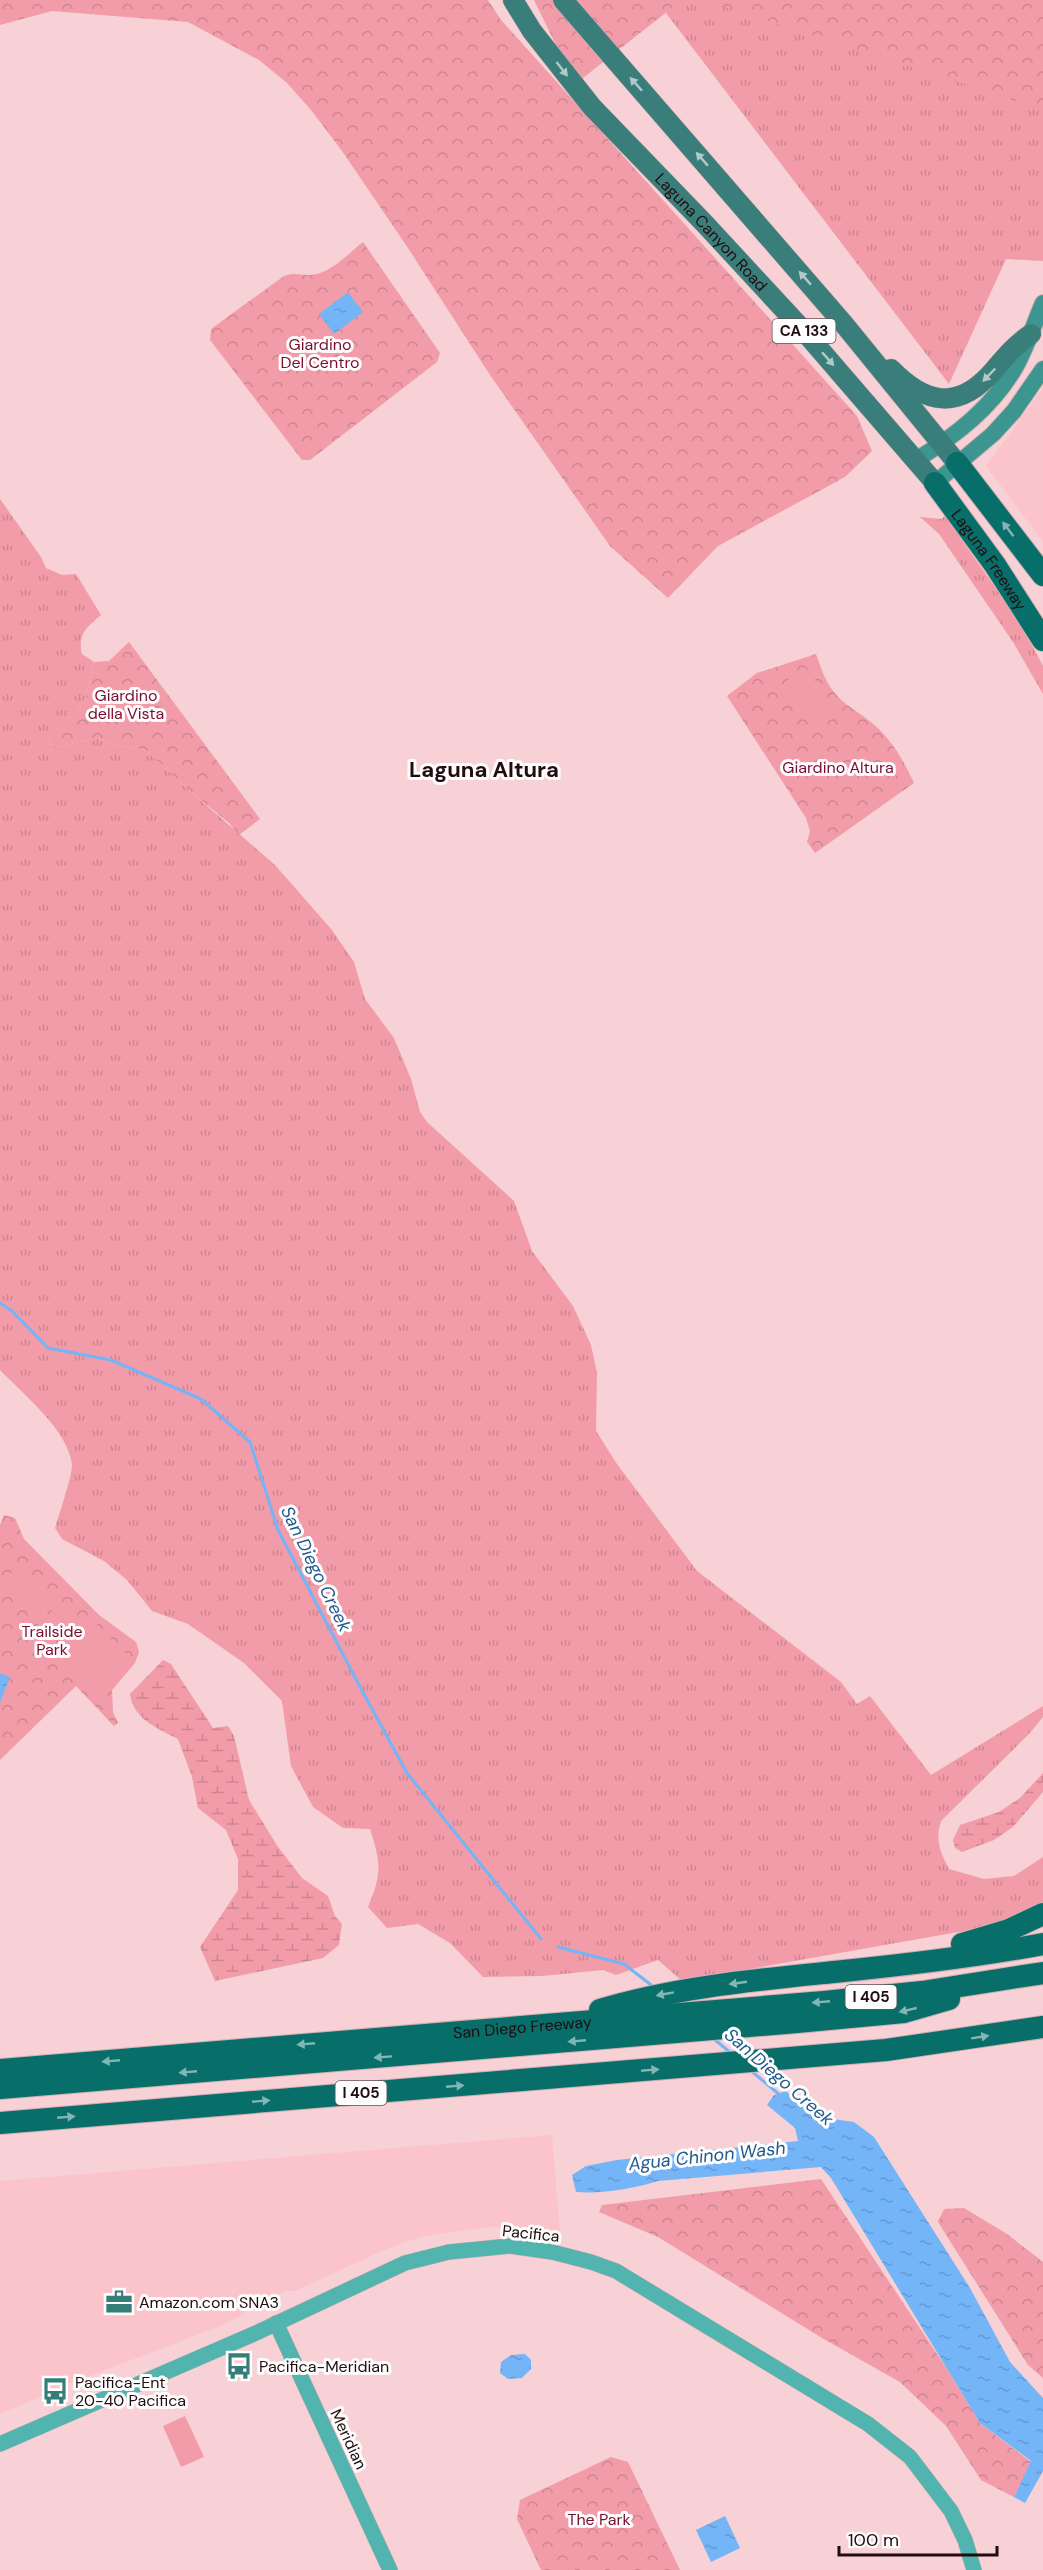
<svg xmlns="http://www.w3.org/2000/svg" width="1043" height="2570" font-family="'DM Sans',sans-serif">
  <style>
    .built { fill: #fbc3ca }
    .grass { fill: url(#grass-tufts) }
    .forest { fill: url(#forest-crowns) }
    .wetland { fill: url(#wetland-marsh) }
    .pitch { fill: #f19ca8 }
    .water { fill: url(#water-ripples) }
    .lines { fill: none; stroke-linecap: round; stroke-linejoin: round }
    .stream { stroke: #74b5f7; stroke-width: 3 }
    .tertiary-casing { stroke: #d0aeb2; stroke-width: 16 }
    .secondary-casing { stroke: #d0aeb2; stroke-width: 18 }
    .primary-casing { stroke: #d0aeb2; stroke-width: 21 }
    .motorway-casing { stroke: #d0aeb2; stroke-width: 24 }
    .tertiary { stroke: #52b4ae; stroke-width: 15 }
    .secondary { stroke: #3d9590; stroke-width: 16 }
    .primary { stroke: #397e7a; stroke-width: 20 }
    .motorway { stroke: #076e69; stroke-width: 22 }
    .oneway { fill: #afcac9 }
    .oneway2 { fill: #82b6b3 }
    .labels { text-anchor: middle; stroke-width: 6; stroke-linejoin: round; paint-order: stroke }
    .shield { fill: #fdfdfd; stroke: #635457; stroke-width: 1.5 }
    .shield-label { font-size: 15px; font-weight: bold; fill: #210c10 }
    .street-label { font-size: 16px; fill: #210c10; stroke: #fdfdfd }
    .park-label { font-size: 16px; fill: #790d30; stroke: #fdfdfd }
    .poi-label { font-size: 16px; fill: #210c10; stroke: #fdfdfd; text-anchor: start }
    .water-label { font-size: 18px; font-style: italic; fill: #215a8f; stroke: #fdfdfd }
    .district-label { font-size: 22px; font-weight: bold; fill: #210c10; stroke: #fdfdfd }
  </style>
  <defs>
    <pattern id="grass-tufts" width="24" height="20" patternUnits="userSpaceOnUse" patternTransform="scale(1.5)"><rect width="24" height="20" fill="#f19ca8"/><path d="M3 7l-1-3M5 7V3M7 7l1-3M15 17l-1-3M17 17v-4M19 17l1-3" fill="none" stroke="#ce8590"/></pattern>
    <pattern id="forest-crowns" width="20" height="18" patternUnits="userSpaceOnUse" patternTransform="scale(1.5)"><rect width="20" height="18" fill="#f19ca8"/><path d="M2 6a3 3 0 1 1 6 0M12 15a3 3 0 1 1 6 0" fill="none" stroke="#ce8590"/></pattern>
    <pattern id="wetland-marsh" width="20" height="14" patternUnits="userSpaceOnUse" patternTransform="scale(1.5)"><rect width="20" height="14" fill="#f19ca8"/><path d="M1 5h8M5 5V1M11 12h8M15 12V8" fill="none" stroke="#ce8590"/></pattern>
    <pattern id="water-ripples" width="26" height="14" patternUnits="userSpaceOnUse" patternTransform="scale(1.5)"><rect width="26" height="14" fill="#74b5f7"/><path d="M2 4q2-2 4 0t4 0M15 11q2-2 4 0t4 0" fill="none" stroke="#649ad3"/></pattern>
  </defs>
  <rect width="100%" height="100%" fill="#f7d1d5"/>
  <g class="built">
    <polygon points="1043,388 1043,542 986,466"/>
    <polygon points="552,2135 560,2233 528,2228 488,2227 425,2236 406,2242 384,2250 295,2291 285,2291 248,2308 243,2315 218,2327 84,2378 0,2414 0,2181"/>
  </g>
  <g class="grass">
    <polygon points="656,0 1043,0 1043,261 1006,259 949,384"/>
    <path d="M0 499 41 557 46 568 62 575 76 574 101 615C87 627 77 634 82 654L94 662 86 697 77 711 47 738 54 748 96 738 114 745 146 750 190 791 275 865 332 930 354 962 365 999 394 1038 411 1079 420 1112 427 1122 514 1201 532 1251 573 1306 591 1345 597 1373 596 1431 617 1464 697 1571 841 1682 857 1704 870 1696 931 1775 1043 1706V1717L1029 1734 941 1821C935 1840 940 1852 949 1869L984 1879 1014 1876 1043 1857V1904L1017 1917 975 1929 682 1981 658 1960 616 1975 603 1970 542 1976 483 1977 450 1943 418 1924 387 1928 368 1907C382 1874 381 1863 370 1829L343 1828 313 1807 291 1766 282 1701 244 1663 188 1624 152 1611 127 1580 104 1561 62 1539 55 1528C59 1514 72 1477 72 1465 69 1431 23 1394 0 1370Z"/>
    <polygon points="945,516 1011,610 1034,649 1043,666 1043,694 1013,642 939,534 920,517 941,519"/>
  </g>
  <g class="forest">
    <polygon points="0,0 488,0 501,20 857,416 872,451 845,477 718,546 668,598 610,546 490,375 406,245 342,151 311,110 287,83 259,60 188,22 52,11 0,25"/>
    <polygon points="534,0 682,0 579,81 557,47"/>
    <polygon points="703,0 1043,0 1043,109"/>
    <path d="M363 242 440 353 437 362 310 460H302L210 340 211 329 284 276C296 271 305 277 316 274 333 271 350 252 363 242Z"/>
    <polygon points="129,642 260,819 239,835 229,823 190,791 146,750 114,745 96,738 54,748 47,738 77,711 86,697 94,662 109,661"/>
    <path d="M816 654C821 668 825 681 834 692 843 704 856 710 867 719 889 735 903 759 914 783L815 853 807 842 810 831 806 818 727 696 757 673Z"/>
    <polygon points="4,1515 15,1518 24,1539 99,1615 136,1642 139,1652 135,1663 112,1690 113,1712 118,1723 114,1726 76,1686 0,1760 0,1525"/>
    <polygon points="821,2179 945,2366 980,2423 1031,2462 1014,2497 981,2480 946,2426 900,2382 822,2338 658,2237 599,2212 602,2205"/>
    <polygon points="964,2208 1007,2234 1043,2262 1043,2378 1028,2365 938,2222 944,2209"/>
    <polygon points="611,2457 628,2462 680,2570 541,2570 517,2519 520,2500"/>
  </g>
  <g class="wetland">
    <path d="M163 1660 171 1664 213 1728 228 1726 234 1736 249 1800 278 1847 302 1878 328 1896 335 1916 342 1924 339 1945 323 1958 215 1981 200 1947 238 1890V1859L226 1830 198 1808 192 1777 178 1739C157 1728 133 1719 130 1694Z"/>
    <polygon points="1043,1773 1043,1792 1013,1827 994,1840 962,1852 955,1848 953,1840 960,1825 999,1812 1020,1798"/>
  </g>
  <g class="pitch">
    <polygon points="805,667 834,706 813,722 784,683"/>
    <polygon points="18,1566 48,1597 31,1614 1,1583"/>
    <polygon points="61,1602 78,1619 45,1650 29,1633"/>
    <polygon points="88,1620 93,1620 129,1657 129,1661 115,1675 109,1675 73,1638 73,1634"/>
    <polygon points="68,1640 73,1640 108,1677 109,1681 95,1695 89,1695 53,1659 53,1654"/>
    <polygon points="185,2416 204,2457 181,2467 163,2426"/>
  </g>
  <g class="water">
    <polygon points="348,292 363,312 334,334 319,314"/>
    <polygon points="0,1673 10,1677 0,1703"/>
    <path d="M786 2091 808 2111 826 2118 854 2122 874 2137 970 2288 1010 2362 1043 2398V2471L1025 2503 1014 2497 1031 2461 980 2423 831 2178 821 2167 658 2181C632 2189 603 2194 576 2192L572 2175 586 2166 617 2160 798 2141 795 2128 767 2105 774 2095Z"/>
    <polygon points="525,2354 531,2360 531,2369 522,2378 508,2379 500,2373 501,2362 511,2355"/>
    <polygon points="725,2516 740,2548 711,2562 696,2530"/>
  </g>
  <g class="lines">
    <g class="stream">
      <polyline points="0,1303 12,1311 48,1348 111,1360 201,1399 250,1442 278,1530 360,1687 407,1773 541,1939"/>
      <polyline points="558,1947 624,1964 655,1988"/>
      <polyline points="714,2039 732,2054"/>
      <polyline points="750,2070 780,2095"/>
    </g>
    <defs>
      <g id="tertiary">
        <polyline points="276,2323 390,2570"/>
        <polyline points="0,2444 256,2333 405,2263 449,2252 510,2246 552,2252 591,2262 616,2271 868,2424 910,2457 951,2511 965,2540 974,2570"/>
      </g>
      <g id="secondary">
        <path d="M916 460C955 436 993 407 1016 366 1027 346 1034 324 1043 303"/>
        <polyline points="935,483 993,434 1014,411 1043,369"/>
      </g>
      <g id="primary">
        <path id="s1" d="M513 0 532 31 592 107 704 223 803 330 935 483"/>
        <polyline points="563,0 843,323 957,463"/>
        <path d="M891 369C926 405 959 411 994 370 1006 356 1015 345 1031 334"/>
      </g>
      <g id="motorway">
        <polyline points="957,463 1043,575"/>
        <path id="s2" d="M935 483 995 565 1043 640"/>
        <polyline points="962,1944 1009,1930 1043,1914"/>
        <path d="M600 2010C676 1987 756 1980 834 1972 904 1965 974 1957 1043 1944"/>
        <path id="s3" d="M0 2070 824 2002 922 1992 1043 1973"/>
        <polyline points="0,2088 797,2022 904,2012 949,1999"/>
        <polyline points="0,2123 886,2050 1043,2027"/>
      </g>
    </defs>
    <use href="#tertiary" class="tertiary-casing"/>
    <use href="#secondary" class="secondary-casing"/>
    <use href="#primary" class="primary-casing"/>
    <use href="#motorway" class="motorway-casing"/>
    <use href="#tertiary" class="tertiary"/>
    <use href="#secondary" class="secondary"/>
    <use href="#primary" class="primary"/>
    <use href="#motorway" class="motorway"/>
  </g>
  <defs><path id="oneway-solid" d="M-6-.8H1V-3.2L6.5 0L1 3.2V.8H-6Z" transform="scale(1.5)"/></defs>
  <g class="oneway">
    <use href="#oneway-solid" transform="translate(562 69) rotate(52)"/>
    <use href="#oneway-solid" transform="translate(636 84) rotate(-132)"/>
    <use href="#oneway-solid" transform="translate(702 159) rotate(-131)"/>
    <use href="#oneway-solid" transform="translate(805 278) rotate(-131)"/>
    <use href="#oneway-solid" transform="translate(828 359) rotate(49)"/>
    <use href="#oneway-solid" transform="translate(989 375) rotate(134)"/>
  </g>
  <g class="oneway2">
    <use href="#oneway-solid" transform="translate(1008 529) rotate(-127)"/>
    <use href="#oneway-solid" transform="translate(738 1983) rotate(172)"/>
    <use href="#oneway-solid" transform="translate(665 1994) rotate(170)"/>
    <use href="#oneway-solid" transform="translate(821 2002) rotate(175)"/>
    <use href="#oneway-solid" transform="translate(908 2010) rotate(167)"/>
    <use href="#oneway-solid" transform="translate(980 2037) rotate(-9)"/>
    <use href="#oneway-solid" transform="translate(577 2041) rotate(175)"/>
    <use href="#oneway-solid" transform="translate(306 2044) rotate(175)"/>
    <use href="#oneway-solid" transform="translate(383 2057) rotate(176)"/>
    <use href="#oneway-solid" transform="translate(111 2061) rotate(175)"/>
    <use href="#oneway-solid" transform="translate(650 2070) rotate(-5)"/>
    <use href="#oneway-solid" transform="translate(188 2072) rotate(175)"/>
    <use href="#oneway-solid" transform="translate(455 2086) rotate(-5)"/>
    <use href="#oneway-solid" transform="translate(261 2101) rotate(-5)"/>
    <use href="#oneway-solid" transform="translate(66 2117) rotate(-5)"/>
  </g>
  <defs>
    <symbol id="office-bare" viewBox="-9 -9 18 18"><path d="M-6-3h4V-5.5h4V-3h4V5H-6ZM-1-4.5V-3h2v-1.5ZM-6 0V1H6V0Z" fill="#347d78" stroke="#fdfdfd" stroke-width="2.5" paint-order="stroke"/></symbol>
    <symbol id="bus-bare" viewBox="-9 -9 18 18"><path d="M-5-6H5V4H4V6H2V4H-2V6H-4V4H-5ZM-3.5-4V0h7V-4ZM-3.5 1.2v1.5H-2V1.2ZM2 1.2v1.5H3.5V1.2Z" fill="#347d78" stroke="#fdfdfd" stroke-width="2.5" paint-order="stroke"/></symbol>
  </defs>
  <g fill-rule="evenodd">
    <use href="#office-bare" x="100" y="2283" width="38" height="38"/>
    <use href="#bus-bare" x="220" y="2347" width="38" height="38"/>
    <use href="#bus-bare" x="36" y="2372" width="38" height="38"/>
  </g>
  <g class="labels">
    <g class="shield">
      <rect x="772.5" y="319" width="63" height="24" rx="4.5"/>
      <rect x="845.5" y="1985" width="51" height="24" rx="4.5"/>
      <rect x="335.5" y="2081" width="51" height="24" rx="4.5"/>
    </g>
    <g class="shield-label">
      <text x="804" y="336">CA 133</text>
      <text x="871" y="2002">I 405</text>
      <text x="361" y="2098">I 405</text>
    </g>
    <g class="street-label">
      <text dy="6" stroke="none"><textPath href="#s1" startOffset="306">Laguna Canyon Road</textPath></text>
      <text dy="6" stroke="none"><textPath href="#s2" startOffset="94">Laguna Freeway</textPath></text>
      <text dy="6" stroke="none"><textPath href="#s3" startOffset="524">San Diego Freeway</textPath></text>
      <text transform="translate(531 2233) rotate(6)" y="6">Pacifica</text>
      <text transform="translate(349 2439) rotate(65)" y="6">Meridian</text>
    </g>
    <g class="park-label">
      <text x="320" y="350">Giardino<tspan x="320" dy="18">Del Centro</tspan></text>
      <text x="126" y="701">Giardino<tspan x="126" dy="18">della Vista</tspan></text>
      <text x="838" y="773">Giardino Altura</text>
      <text x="52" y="1637">Trailside<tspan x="52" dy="18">Park</tspan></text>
      <text x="599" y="2525">The Park</text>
    </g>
    <g class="poi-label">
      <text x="139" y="2308">Amazon.com SNA3</text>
      <text x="259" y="2372">Pacifica-Meridian</text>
      <text x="75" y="2388">Pacifica-Ent<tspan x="75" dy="18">20-40 Pacifica</tspan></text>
    </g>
    <g class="water-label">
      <text transform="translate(316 1569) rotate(64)" y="6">San Diego Creek</text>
      <text transform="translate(779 2077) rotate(41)" y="6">San Diego Creek</text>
      <text transform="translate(707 2156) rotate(-6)" y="6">Agua Chinon Wash</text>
    </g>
    <g class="district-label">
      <text x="484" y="777">Laguna Altura</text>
    </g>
  </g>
  <path d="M839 2546v9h158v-9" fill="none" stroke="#210c10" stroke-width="3"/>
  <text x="848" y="2546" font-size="18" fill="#210c10" stroke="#fdfdfd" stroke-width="4.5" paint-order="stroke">100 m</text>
</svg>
